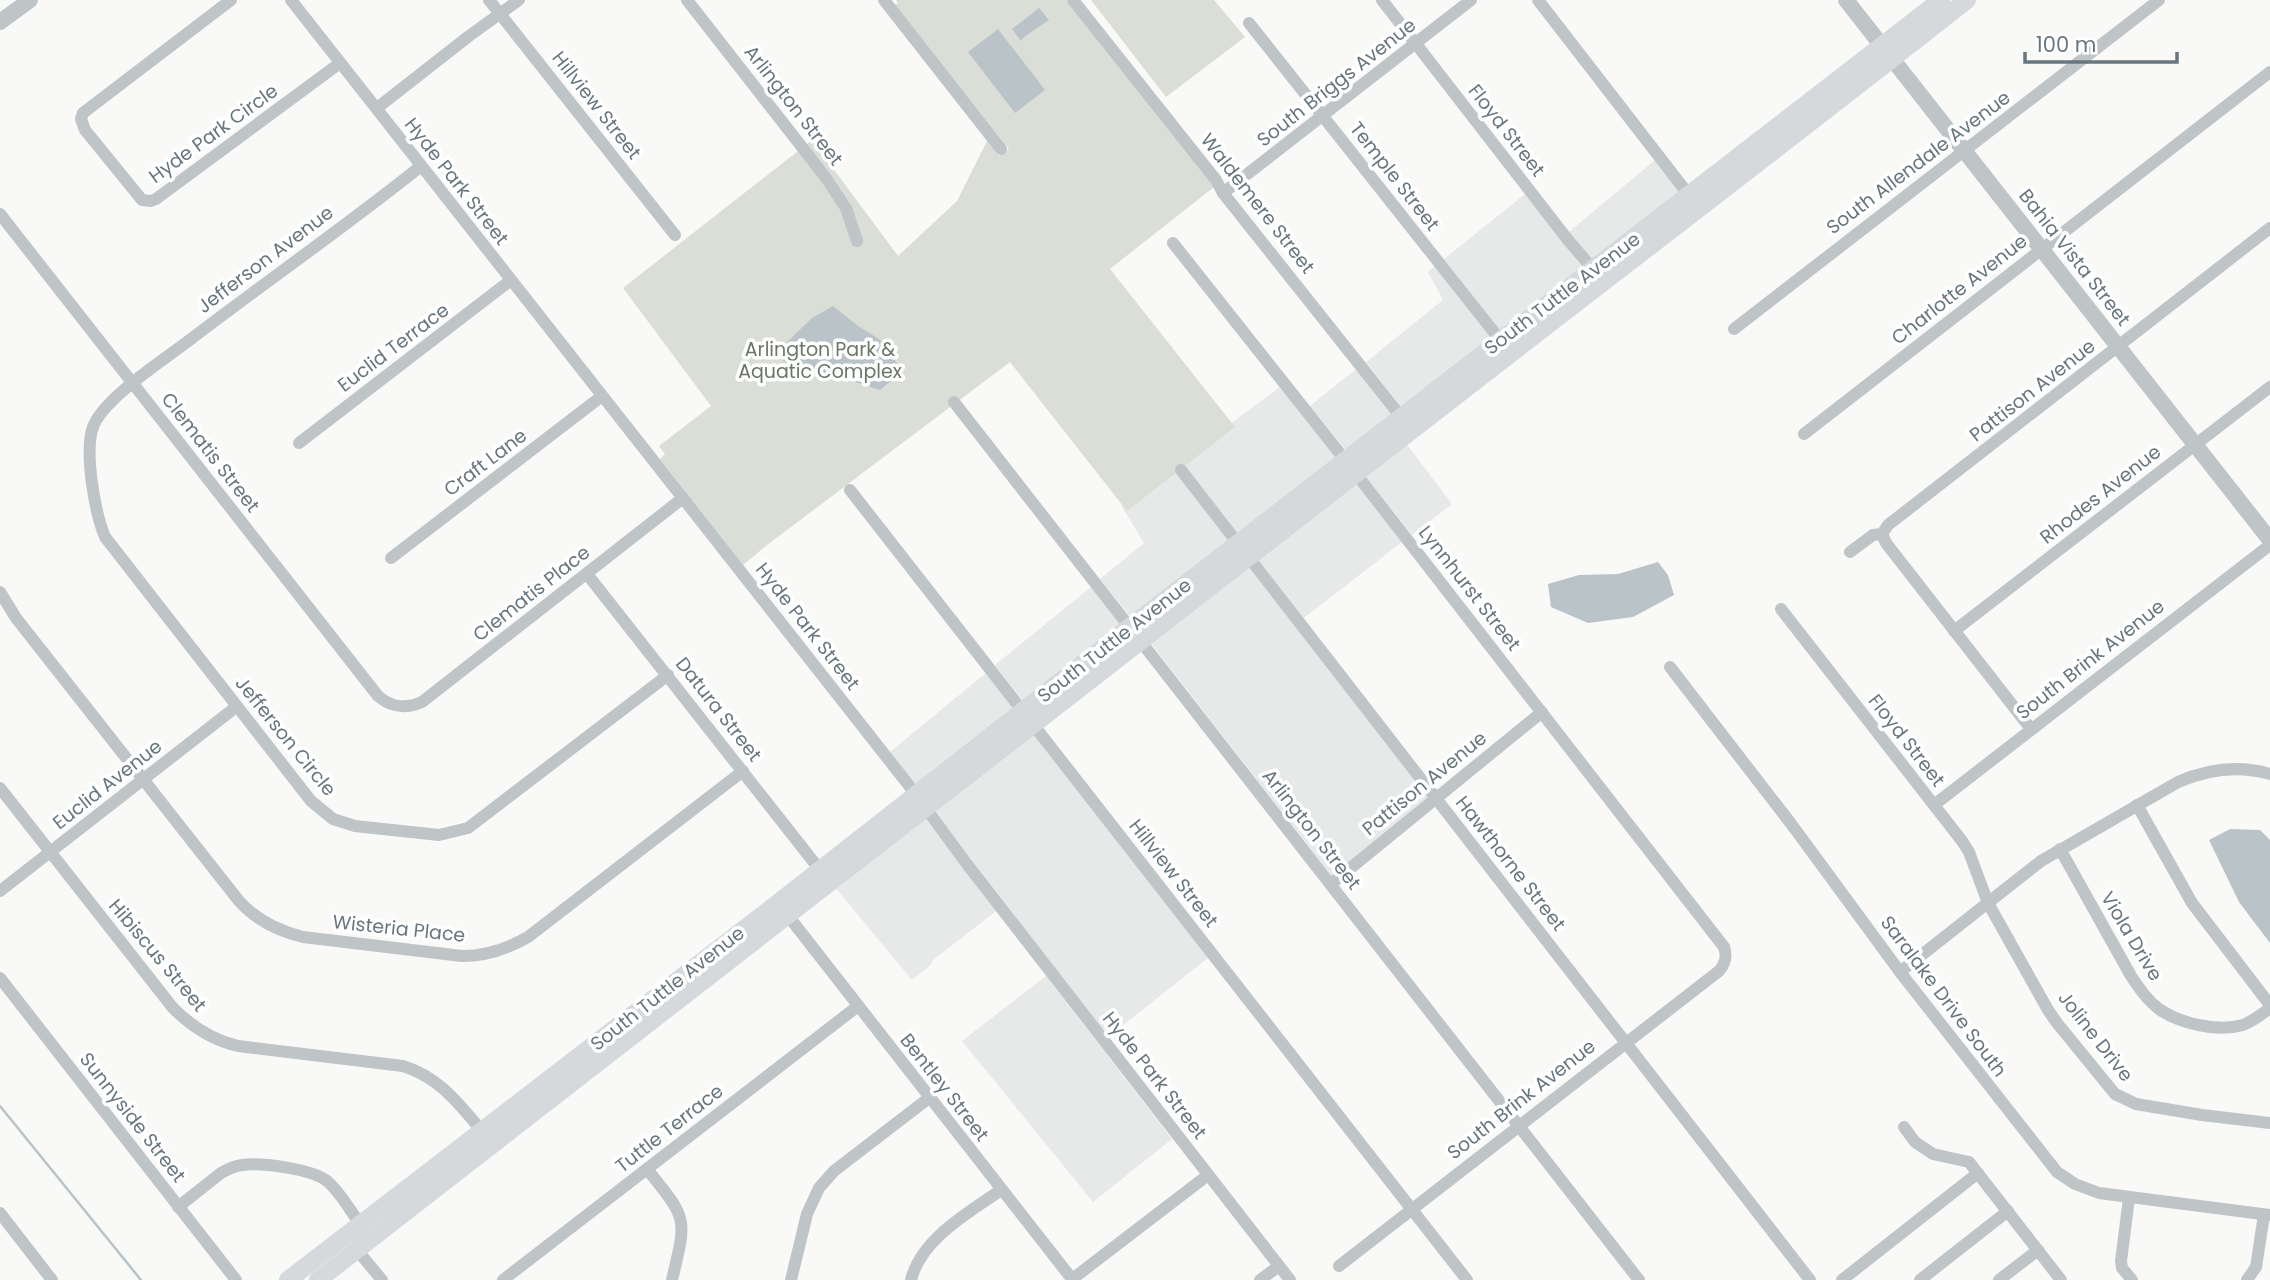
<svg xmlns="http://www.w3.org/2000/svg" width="2270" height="1280" font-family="Poppins,sans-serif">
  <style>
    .built { fill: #e7e8e8 }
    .green { fill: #daded7 }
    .water { fill: #bac4c8 }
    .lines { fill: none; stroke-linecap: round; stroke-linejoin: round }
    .stream { stroke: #bac4c8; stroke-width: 2.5 }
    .minor { stroke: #bfc4c7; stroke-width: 12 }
    .tertiary { stroke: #bfc4c7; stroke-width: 16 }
    .secondary { stroke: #d5d9db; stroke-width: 18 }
    .labels { text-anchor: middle; stroke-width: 7; stroke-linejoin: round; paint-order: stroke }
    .street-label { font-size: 19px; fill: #67767f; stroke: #fff }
    .park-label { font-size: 19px; fill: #697866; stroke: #fff }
  </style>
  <rect width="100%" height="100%" fill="#f9f9f8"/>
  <g class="built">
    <polygon points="1655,160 1681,194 1594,262 1569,232"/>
    <polygon points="1525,194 1585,269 1502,333 1444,259"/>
    <polygon points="1435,266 1493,340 1403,409 1366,362 1443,300 1428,272"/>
    <polygon points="1356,369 1394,416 1348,453 1310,406"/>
    <polygon points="1280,387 1339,461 1240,536 1183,463 1230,543 1132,619 1100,579 1144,543 1121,505"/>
    <polygon points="1405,442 1452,504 1412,535 1365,475"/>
    <polygon points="1356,482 1402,542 1304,618 1257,558"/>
    <polygon points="1247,565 1428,798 1332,876 1149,641"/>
    <polygon points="1091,587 1123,626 1025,703 995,665"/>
    <polygon points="986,673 1015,710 917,787 890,752"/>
    <polygon points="1033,732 1208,958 1108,1037 933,809"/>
    <polygon points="924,817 996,911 933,960 931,965 912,980 835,887"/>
    <polygon points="1046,976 1172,1139 1093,1202 962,1041"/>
  </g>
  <g class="green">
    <polygon points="896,0 1066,0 1129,80 1131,80 1214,187 1110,269 1235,427 1127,511 1010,362 767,545 743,565 660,459 665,454 659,446 711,406 623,288 798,151 852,206 832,175 807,144 812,140 898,256 957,201 987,141 999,156 1009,149 895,5 898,3"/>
    <polygon points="1091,0 1214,0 1245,37 1166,97"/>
  </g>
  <g class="water">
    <polygon points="1039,8 1049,20 1024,37 1021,41 1012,29"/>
    <polygon points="998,29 1045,90 1015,113 968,52"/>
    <polygon points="833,306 858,326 887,344 901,373 880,390 840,377 799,369 783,361 782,347 812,318"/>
    <polygon points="1658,562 1668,575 1674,595 1633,617 1588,623 1551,607 1548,584 1579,575 1618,574"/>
    <polygon points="2230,829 2260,830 2270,840 2270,943 2239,902 2209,840"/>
  </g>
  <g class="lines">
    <polyline class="stream" points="0,1106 141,1280"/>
    <g class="minor">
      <polyline points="231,0 83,113 81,119 85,130 142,200 151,201 156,199 340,63"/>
      <polyline points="291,0 907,783 967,864 1290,1280"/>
      <polyline points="489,0 675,235"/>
      <polyline points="687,0 827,179 846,208 857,241"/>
      <polyline points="884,0 1001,149"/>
      <polyline points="1073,0 1216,180 1223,193 1406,423"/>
      <polyline points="1382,0 1568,240 1598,275"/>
      <polyline points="1538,0 1692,199"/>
      <polyline points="1249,23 1505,346"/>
      <polyline points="377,108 469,36 519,0"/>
      <path d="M421 166C345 227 264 283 187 342 162 361 103 399 93 427 84 452 95 513 105 537L311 801 333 819 355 826 439 835 468 828 668 675"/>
      <polyline points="1223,193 1471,0"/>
      <path d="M0 214 378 696C392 708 406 709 422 702L683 498"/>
      <path d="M1173 243 1357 475 1724 947C1727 956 1726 963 1719 971L1339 1266"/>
      <polyline points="1734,329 2159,0"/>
      <polyline points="954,402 1639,1280"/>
      <polyline points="1804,434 2270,72"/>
      <polyline points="299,443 511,280"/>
      <polyline points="1181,470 1810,1280"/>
      <polyline points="850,490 1467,1280"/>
      <polyline points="1882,534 1886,543 2031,729"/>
      <polyline points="1850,552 1873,535 1882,534 1888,525 2270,228"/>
      <polyline points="391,558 602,396"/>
      <polyline points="587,574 820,870"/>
      <path d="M0 592 16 618 239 901C257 921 278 931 303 937L462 956C486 956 507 949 528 937L743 771"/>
      <polyline points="1781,609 1962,841 1969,852 1988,903 2048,1010 2057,1023 2115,1094 2136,1104 2202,1115 2270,1123"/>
      <polyline points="1954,631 2270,387"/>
      <polyline points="1670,667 1792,825 1900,972 2057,1172 2075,1184 2099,1193 2270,1215"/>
      <path d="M0 788 173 1008C192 1027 212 1040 238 1046L403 1066C439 1077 458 1103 482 1131"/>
      <polyline points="1934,805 2270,545"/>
      <polyline points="2137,805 2192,903 2270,1005"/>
      <path d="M2060 849 2131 976C2139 988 2147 1000 2159 1009 2180 1024 2218 1032 2243 1025 2253 1021 2261 1015 2270 1008"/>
      <polyline points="1331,884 1542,712"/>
      <polyline points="0,891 236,707"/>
      <polyline points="789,917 1072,1279"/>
      <path d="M1900 972 2041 861 2178 782C2208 769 2239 765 2270 774"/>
      <polyline points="0,978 236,1280"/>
      <polyline points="1904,1127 1915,1142 1933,1154 1969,1162 2061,1280"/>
      <path d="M647 1169C688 1220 687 1217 672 1280"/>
      <polyline points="2129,1198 2121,1261 2122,1268 2132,1280"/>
      <path d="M178 1207 221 1173C228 1169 234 1166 242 1165 260 1162 312 1169 327 1181 340 1192 350 1210 360 1224"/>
      <polyline points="0,1213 52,1280"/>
      <polyline points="357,1250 382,1280"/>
      <polyline points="503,1280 858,1006"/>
      <polyline points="791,1280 807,1214 819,1188 834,1171 929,1098"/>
      <path d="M911 1280C921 1239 968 1213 1001 1190"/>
      <polyline points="1071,1280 1208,1175"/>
      <polyline points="1260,1280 1279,1266"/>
      <polyline points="1842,1280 1978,1173"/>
      <polyline points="1920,1280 2008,1211"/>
      <polyline points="1999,1280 2038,1250"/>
      <polyline points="2247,1280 2256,1267 2264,1215"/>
    </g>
    <g class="tertiary">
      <polyline points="1846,0 2270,540"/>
      <polyline points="0,22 30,0"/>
    </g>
    <g class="secondary">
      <polyline points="288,1280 773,907 1131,626 1941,0"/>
      <path d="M318 1280C686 996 1053 710 1420 424 1602 282 1786 143 1967 0"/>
    </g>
  </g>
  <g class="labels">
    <g class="street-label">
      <text transform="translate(1336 82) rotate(-38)" y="7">South Briggs Avenue</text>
      <text transform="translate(597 105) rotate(52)" y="7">Hillview Street</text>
      <text transform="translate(794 105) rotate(52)" y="7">Arlington Street</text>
      <text transform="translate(1507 130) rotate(52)" y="7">Floyd Street</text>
      <text transform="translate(213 133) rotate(-36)" y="7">Hyde Park Circle</text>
      <text transform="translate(1918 162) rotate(-37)" y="7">South Allendale Avenue</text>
      <text transform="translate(1395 176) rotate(52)" y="7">Temple Street</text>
      <text transform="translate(457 181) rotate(52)" y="7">Hyde Park Street</text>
      <text transform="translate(1258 203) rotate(52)" y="7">Waldemere Street</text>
      <text transform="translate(2075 257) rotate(52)" y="7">Bahia Vista Street</text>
      <text transform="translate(265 259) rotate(-37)" y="7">Jefferson Avenue</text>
      <text transform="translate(1959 289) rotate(-38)" y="7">Charlotte Avenue</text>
      <text transform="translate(1562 293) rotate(-37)" y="7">South Tuttle Avenue</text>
      <text transform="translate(393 347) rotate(-37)" y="7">Euclid Terrace</text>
      <text transform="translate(2032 390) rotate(-38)" y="7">Pattison Avenue</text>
      <text transform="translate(211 452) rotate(52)" y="7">Clematis Street</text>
      <text transform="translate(485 462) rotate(-37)" y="7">Craft Lane</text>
      <text transform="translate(2100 494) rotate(-38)" y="7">Rhodes Avenue</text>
      <text transform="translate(1470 588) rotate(52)" y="7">Lynnhurst Street</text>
      <text transform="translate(531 593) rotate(-38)" y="7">Clematis Place</text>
      <text transform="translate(808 626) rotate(52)" y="7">Hyde Park Street</text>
      <text transform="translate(1114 640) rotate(-38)" y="7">South Tuttle Avenue</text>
      <text transform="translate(2090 659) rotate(-38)" y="7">South Brink Avenue</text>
      <text transform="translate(719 709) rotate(52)" y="7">Datura Street</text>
      <text transform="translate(286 736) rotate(51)" y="7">Jefferson Circle</text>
      <text transform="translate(1907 740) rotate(52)" y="7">Floyd Street</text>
      <text transform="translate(1424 783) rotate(-39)" y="7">Pattison Avenue</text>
      <text transform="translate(107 784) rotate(-38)" y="7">Euclid Avenue</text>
      <text transform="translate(1312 829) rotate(52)" y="7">Arlington Street</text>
      <text transform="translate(1511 863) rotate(52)" y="7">Hawthorne Street</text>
      <text transform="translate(1174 873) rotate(52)" y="7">Hillview Street</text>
      <text transform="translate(399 928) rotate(6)" y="7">Wisteria Place</text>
      <text transform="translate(2132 936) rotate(59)" y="7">Viola Drive</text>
      <text transform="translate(158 955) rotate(50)" y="7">Hibiscus Street</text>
      <text transform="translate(667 988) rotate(-38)" y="7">South Tuttle Avenue</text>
      <text transform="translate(1944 996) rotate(53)" y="7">Saralake Drive South</text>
      <text transform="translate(2096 1036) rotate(52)" y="7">Joline Drive</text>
      <text transform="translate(1155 1075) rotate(52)" y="7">Hyde Park Street</text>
      <text transform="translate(945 1087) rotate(52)" y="7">Bentley Street</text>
      <text transform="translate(1521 1099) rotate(-38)" y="7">South Brink Avenue</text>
      <text transform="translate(133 1117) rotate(52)" y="7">Sunnyside Street</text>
      <text transform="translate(669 1128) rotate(-38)" y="7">Tuttle Terrace</text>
    </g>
    <g class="park-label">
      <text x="820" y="356">Arlington Park &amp;<tspan x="820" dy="22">Aquatic Complex</tspan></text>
    </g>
  </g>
  <path d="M2025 52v10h152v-10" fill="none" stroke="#67767f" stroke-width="3.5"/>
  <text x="2036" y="52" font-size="21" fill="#67767f" stroke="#ffffff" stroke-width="5" paint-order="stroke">100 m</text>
</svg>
